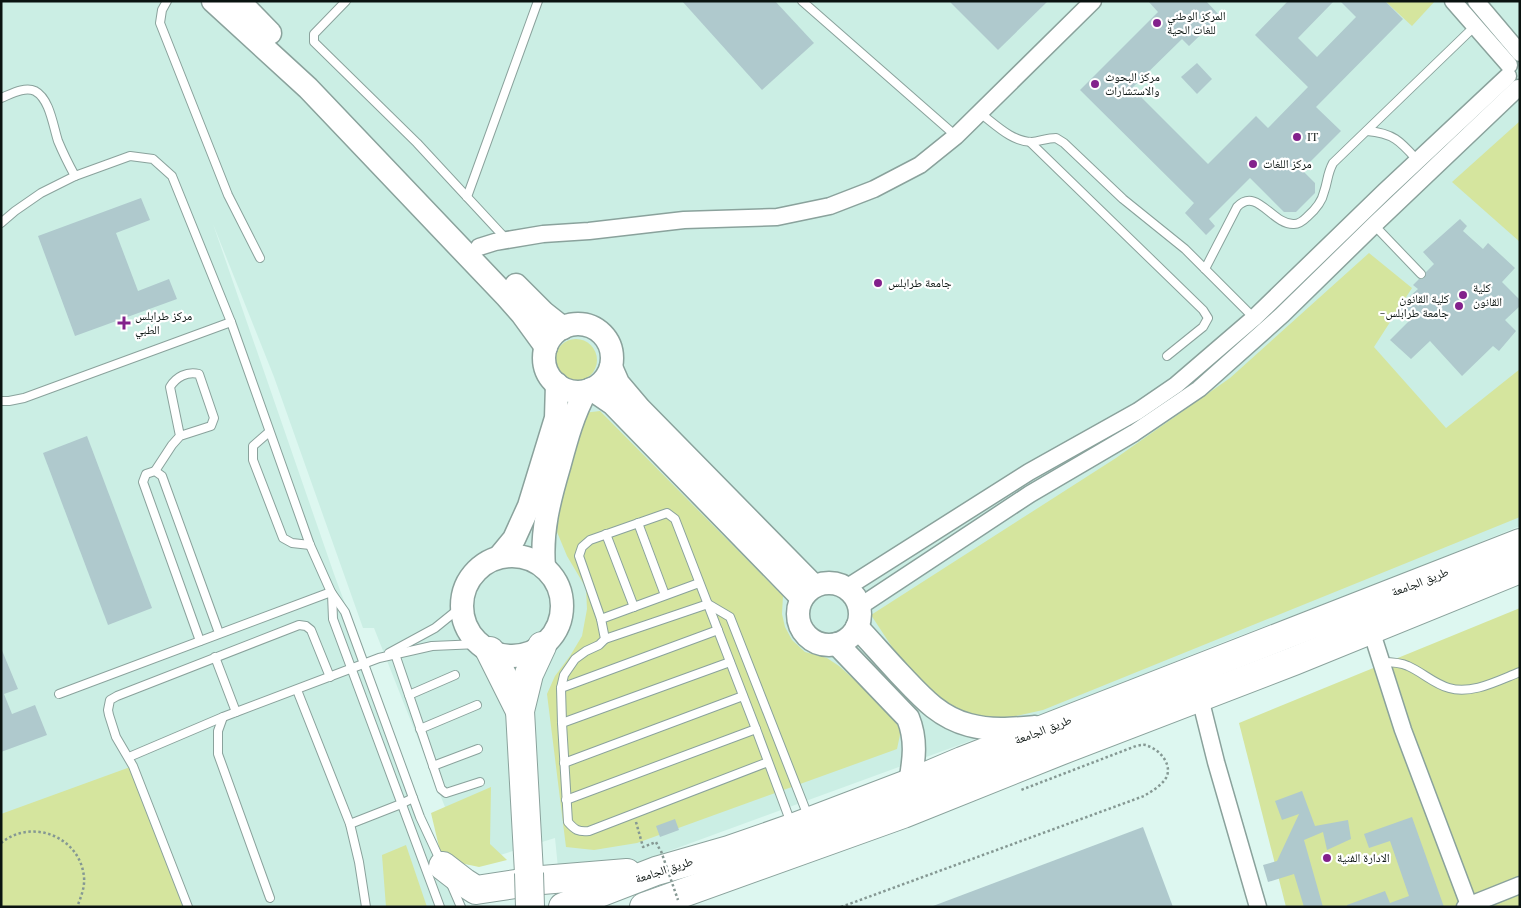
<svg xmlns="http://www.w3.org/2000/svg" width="1521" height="908" font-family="'Playfair Display','Noto Naskh Arabic',serif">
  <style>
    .built { fill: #cbeee4 }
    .green { fill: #d5e59e }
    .building { fill: #afc9cd }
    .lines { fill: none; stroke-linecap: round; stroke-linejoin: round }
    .lane-casing { stroke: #8aa29c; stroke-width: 10 }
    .street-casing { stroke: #8aa29c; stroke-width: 19 }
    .secondary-casing { stroke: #8aa29c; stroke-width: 25 }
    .highway-casing { stroke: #8aa29c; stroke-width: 30 }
    .path { stroke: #859893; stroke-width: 2.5; stroke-dasharray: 2.5 2.5; stroke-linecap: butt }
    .lane { stroke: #fff; stroke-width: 8 }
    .street { stroke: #fff; stroke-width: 16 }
    .secondary { stroke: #fff; stroke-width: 22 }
    .highway { stroke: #fff; stroke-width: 28 }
    .highway-bridge-casing { stroke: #8aa29c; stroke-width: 30; stroke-linecap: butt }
    .path-bridge { stroke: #859893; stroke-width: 2.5; stroke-dasharray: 2.5 2.5; stroke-linecap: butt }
    .highway-bridge { stroke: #fff; stroke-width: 28 }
    .poi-dot { fill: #83218c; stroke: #fff; stroke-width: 2 }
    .labels { text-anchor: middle; stroke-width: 4.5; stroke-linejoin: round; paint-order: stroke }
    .poi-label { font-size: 12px; fill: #0a1310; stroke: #fff; text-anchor: start }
    .street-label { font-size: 12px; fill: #0a1310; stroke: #fff }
  </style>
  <rect width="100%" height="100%" fill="#ddf7f0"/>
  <polygon class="built" points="1,1 1520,1 1520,526 1397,576 1221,643 1063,707 639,862 558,868 555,838 468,865 374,628 363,628 274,377 213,224 334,574 457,907 1,907"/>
  <g class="green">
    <polygon points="1385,1 1435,1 1412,26"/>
    <polygon points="1520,121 1520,242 1452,182"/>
    <polygon points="1369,253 1412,288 1374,347 1446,428 1520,369 1520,517 1043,710 993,721 943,704 896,653 871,615 1116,458 1230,378"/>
    <circle cx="576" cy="360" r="21"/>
    <polygon points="600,411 783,596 782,614 785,627 792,640 805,652 827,658 839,666 888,710 901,730 897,749 637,843 594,850 566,847 547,694 555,676 570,656 582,636 587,609 586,588 567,556 557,532 560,506 583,413"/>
    <polygon points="1520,608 1520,907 1286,907 1239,723"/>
    <polygon points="133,766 183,907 1,907 1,814"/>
    <polygon points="491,787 490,844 507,860 479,867 451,861 440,851 431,813"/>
    <polygon points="406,845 427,907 386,907 382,855"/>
  </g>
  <g class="building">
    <polygon points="682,1 775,1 814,43 762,90"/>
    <polygon points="949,1 1048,1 998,50"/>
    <polygon points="1148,1 1206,1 1220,16 1189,46 1182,39 1132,88 1208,164 1256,116 1268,128 1308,87 1255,35 1288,1 1334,1 1298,38 1317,57 1356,17 1340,1 1385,1 1403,19 1316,107 1341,131 1302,170 1315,183 1315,193 1296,212 1284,212 1250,178 1209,219 1215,226 1206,235 1185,213 1194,203 1080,90 1158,12"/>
    <polygon points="1197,63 1212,79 1197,94 1181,77"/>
    <polygon points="141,198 150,220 116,233 138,291 169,279 177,299 75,336 38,236"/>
    <polygon points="1460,219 1467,226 1463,231 1483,249 1488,243 1515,268 1502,282 1520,300 1520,306 1505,320 1516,331 1499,351 1493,346 1462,376 1430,341 1411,359 1390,340 1410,320 1397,308 1418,289 1413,285 1419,279 1424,278 1426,272 1434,264 1423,252"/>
    <polygon points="87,436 152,608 108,625 43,453"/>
    <polygon points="1,648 18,689 4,694 12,714 35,705 47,735 1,752"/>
    <polygon points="1302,791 1315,826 1348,820 1351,839 1327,850 1323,832 1304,840 1323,907 1304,907 1294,874 1268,882 1263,865 1277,861 1299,814 1282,820 1275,801"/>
    <polygon points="1412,817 1444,907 1347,907 1347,905 1385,891 1390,903 1409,896 1390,841 1369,848 1364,834"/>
    <polygon points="675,819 679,830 660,837 656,826"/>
    <polygon points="1143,827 1173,907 933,907 933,906"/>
  </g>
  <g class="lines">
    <defs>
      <g id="lane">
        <polyline points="167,1 162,10 160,23 228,195 260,258"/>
        <polyline points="346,1 314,34 314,42 417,143 507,240"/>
        <polyline points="802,1 956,136"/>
        <path d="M1 98C11 94 25 86 35 91 50 99 53 126 58 141 63 153 69 165 75 176"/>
        <path d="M980 113C995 124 1012 142 1032 142 1040 141 1048 138 1056 138L1064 143 1123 199 1185 249 1254 318"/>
        <path d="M1367 131C1394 133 1401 142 1418 161"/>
        <polyline points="1030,142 1203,310 1208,318 1203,327 1167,356"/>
        <polyline points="467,197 538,1"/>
        <polyline points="1,223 15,211 41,193 75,176 130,156 153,159 172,176 231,322 310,545 331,592 345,612 420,817 441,862"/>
        <polyline points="1374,225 1421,274"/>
        <path d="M1205 269 1237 207C1257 186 1272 225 1294 224 1299 224 1303 221 1307 217 1315 210 1322 202 1324 192 1328 181 1327 174 1333 163L1475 26"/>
        <polyline points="1,401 9,401 24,398 231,322"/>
        <polyline points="269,432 253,446 253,460 283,538 292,543 310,545"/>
        <path d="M155 471 172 445 180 436 211 426 214 418 199 374C187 371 176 377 170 387L180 436"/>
        <polyline points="638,523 665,595"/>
        <polyline points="606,534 634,607"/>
        <polyline points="332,594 333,619 440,907"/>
        <polyline points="601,619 699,583"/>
        <polyline points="605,639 708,604 730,617 808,816"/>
        <polyline points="200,641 143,482 146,474 155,471 162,476 219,633"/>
        <polyline points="389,653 435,628 461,607"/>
        <polyline points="395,654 441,789 446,793 480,782"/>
        <polyline points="215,657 236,712"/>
        <path d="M1381 662C1390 662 1400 662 1408 666 1422 672 1434 684 1449 688 1472 695 1499 680 1520 672"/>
        <polyline points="561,688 718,630"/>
        <polyline points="297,690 350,824 359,862 366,907"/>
        <polyline points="59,694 331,592"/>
        <polyline points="409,695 455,675"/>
        <polyline points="223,717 218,731 218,754 270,898"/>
        <polyline points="562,723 730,662"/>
        <polyline points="420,729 477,705"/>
        <polyline points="129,757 223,717 379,658 432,646 479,644"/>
        <path d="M768 762 589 831C578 832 575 830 568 822L562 723 561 688 564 675 575 659 586 651 599 645 605 639 601 619 579 556 582 547 590 540 667 513 675 519 756 729 791 823"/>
        <polyline points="564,763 743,696"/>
        <polyline points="433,766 478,749"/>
        <polyline points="566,800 756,729"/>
        <polyline points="350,824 401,804 413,798"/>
        <polyline points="451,884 461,907"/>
        <polyline points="188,907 133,766 116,737 109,715 108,710 110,700 117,696 299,625 306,626 311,630 330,677"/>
      </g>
      <g id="street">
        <polyline points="1453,1 1509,65"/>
        <polyline points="1476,1 1520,53"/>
        <polyline points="479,247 495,242 543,234 589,231 684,220 777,217 830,206 874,189 920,165 956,136 1093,1"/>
        <polyline points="846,588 1029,472 1138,411 1176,385 1254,318 1384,192 1508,76"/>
        <polyline points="859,607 1030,494 1134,433 1199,389 1282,315 1374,225 1518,88"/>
        <polyline points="1371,630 1403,730 1469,905"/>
        <polyline points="1200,698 1216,762 1258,907"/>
        <polyline points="1465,907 1520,885"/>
      </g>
      <g id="secondary">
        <polyline points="213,1 308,88 507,297 522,314 546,347"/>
        <polyline points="239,1 270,33"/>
        <polyline points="516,285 544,313 563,328"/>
        <circle cx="578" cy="358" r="34"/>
        <polyline points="611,367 618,383 640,409 814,586"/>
        <polyline points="591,389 613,404 802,598"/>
        <circle cx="512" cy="606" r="50"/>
        <polyline points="500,556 514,539 529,506 556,418 557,384"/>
        <path d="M544 567C541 532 549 501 559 467 566 441 573 414 586 391"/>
        <circle cx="829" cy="614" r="31"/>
        <path d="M857 627C871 642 885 658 899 673 920 695 938 717 969 725 991 731 1012 729 1035 727"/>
        <path d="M837 644 908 718C917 740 914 760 910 783"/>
      </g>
      <g id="highway">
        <polyline points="490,651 520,711"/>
        <polyline points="443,866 465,883 476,890 542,880 627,873"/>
        <polyline points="529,873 520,711 529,674 542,646"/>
        <polyline points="563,907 656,871 729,850 792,828 910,783 962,761 1520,543"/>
        <polyline points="644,907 903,814 1060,751 1294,661 1520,569"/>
      </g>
    </defs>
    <use href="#lane" class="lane-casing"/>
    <use href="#street" class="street-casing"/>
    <use href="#secondary" class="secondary-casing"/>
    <use href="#highway" class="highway-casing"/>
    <g class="path">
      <polyline points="636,822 643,847 656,842 660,850"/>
      <path d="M1 843C31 818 80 836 84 877 85 887 81 897 77 907"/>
      <path d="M841 907 1144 796C1152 791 1161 786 1166 778 1173 765 1160 750 1148 746 1145 744 1141 745 1136 746L1021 790"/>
    </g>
    <use href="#lane" class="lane"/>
    <use href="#street" class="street"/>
    <use href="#secondary" class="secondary"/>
    <use href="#highway" class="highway"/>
    <defs>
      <polyline id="highway-bridge" points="529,873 530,907"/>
    </defs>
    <use href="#highway-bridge" class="highway-bridge-casing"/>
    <polyline class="path-bridge" points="661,851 678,900"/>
    <use href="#highway-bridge" class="highway-bridge"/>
  </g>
  <g class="poi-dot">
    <circle cx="1157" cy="23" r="5"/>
    <circle cx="1095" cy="84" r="5"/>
    <circle cx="1297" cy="137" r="5"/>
    <circle cx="1253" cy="164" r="5"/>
    <circle cx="878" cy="283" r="5"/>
    <circle cx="1463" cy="295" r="5"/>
    <circle cx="1459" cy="306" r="5"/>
    <path d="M121.5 315.5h5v5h5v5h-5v5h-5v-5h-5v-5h5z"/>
    <circle cx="1327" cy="858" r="5"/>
  </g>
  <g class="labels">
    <g class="poi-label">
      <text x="1167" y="20">المركز الوطني<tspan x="1167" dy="14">للغات الحية</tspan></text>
      <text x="1105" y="81">مركز البحوث<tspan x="1105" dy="14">والاستشارات</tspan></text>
      <text x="1307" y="141">IT</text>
      <text x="1263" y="168">مركز اللغات</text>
      <text x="888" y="287">جامعة طرابلس</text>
      <text x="1473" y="292">كلية<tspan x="1473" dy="14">القانون</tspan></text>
      <text x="1449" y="303" text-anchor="end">كلية القانون<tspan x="1449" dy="14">-جامعة طرابلس</tspan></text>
      <text x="135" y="320">مركز طرابلس<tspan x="135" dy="14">الطبي</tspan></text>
      <text x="1337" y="862">الادارة الفنية</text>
    </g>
    <g class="street-label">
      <text transform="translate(1420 582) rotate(-21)" y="4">طريق الجامعة</text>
      <text transform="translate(1043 730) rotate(-21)" y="4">طريق الجامعة</text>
      <text transform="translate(664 870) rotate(-18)" y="4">طريق الجامعة</text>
    </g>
  </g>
  <rect width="1521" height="908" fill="none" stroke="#0a1310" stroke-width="5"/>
</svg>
